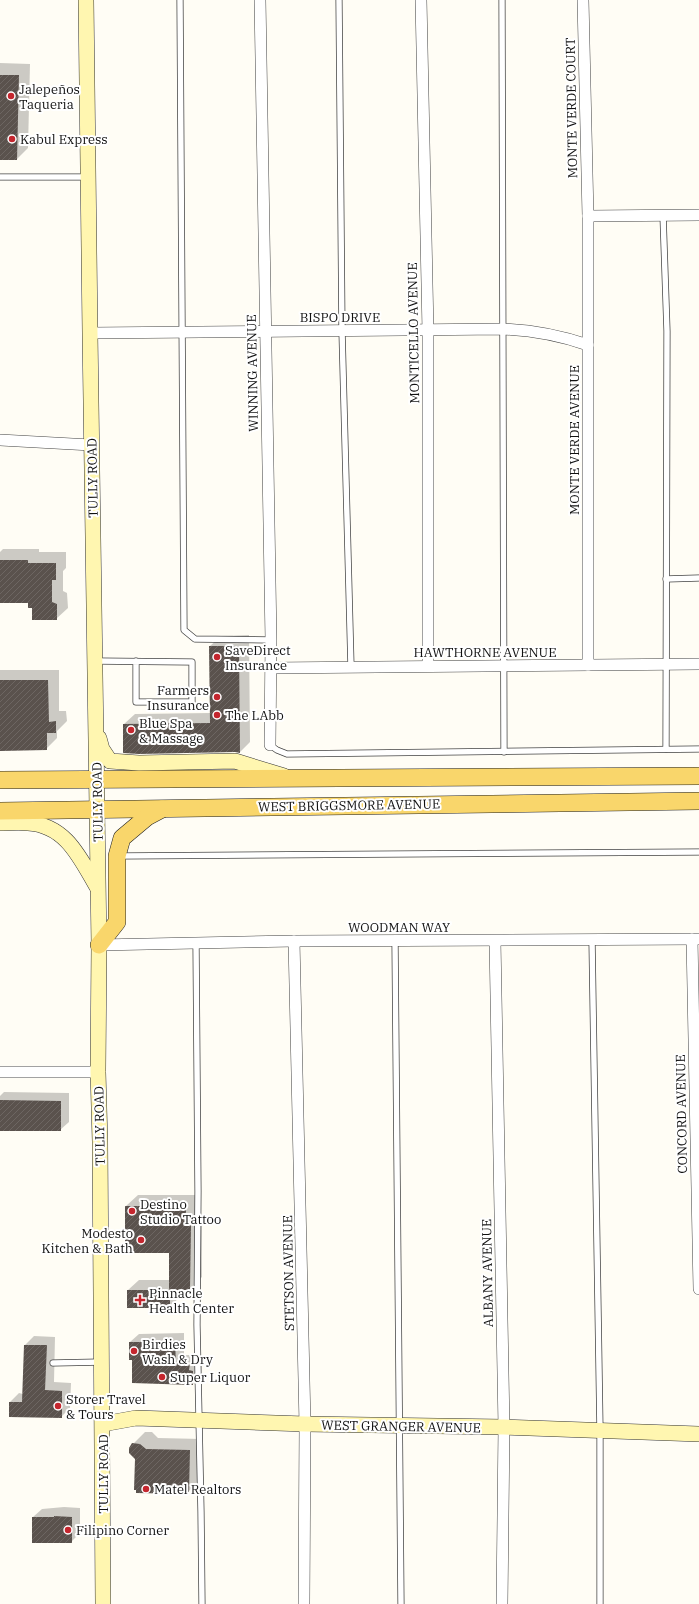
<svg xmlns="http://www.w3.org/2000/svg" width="699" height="1604" font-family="'IBM Plex Serif',serif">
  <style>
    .shadow { fill: #0003 }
    .building { fill: url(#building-hatch) }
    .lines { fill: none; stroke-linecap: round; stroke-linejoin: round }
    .lane-casing { stroke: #444; stroke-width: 7 }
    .street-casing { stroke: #444; stroke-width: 12 }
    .secondary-casing { stroke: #333; stroke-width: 16 }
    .primary-casing { stroke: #222; stroke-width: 18 }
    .lane { stroke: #fff; stroke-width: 5.5 }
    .street { stroke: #fff; stroke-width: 11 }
    .secondary { stroke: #fff6b0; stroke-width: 15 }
    .primary { stroke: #f9d66b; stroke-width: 17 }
    .poi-dot { fill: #c4262e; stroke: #fff; stroke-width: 1.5 }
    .labels { text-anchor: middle; stroke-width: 4; stroke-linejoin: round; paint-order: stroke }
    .poi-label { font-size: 13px; fill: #111; stroke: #fff; text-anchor: start }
    .street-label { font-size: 13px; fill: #111; stroke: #fff }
  </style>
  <defs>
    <pattern id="building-hatch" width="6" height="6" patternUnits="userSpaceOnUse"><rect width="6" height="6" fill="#5a524d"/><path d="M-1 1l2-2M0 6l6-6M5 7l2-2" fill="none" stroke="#6d6662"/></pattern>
  </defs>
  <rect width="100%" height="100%" fill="#fffdf5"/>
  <g class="shadow">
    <polygon points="0,63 30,64 28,148 17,159 0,159"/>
    <polygon points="3,549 39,549 39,552 66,552 66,568 63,571 63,591 67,593 68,608 56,619 33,607 29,602 0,602 0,552"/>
    <polygon points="249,635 250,742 240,752 124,724 135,714 211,713 210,646 221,636"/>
    <polygon points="0,670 59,670 59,711 66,711 67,721 57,731 57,738 46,749 0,749"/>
    <polygon points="4,1092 69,1093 69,1122 60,1130 0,1130 0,1096"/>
    <polygon points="138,1195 198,1195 198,1214 202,1214 202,1277 190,1289 180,1289 180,1297 169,1307 128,1290 139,1280 170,1280 170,1252 126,1206"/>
    <polygon points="184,1333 184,1355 198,1355 198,1362 202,1362 201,1375 193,1384 133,1359 130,1342 139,1334"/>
    <polygon points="34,1336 55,1337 54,1382 71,1383 70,1408 61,1417 10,1402 19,1393 23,1394 25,1345"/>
    <polygon points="145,1432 152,1432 158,1438 202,1439 200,1479 189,1491 186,1491 184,1493 136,1459 133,1444"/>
    <polygon points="64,1507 80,1508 80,1533 71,1542 33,1517 42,1509"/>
  </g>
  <g class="building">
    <polygon points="0,75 19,75 17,160 0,160"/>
    <polygon points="0,560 28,560 28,563 56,563 56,580 52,580 52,602 57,604 57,620 32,620 32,608 28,608 28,603 0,603"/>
    <polygon points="209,646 239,646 240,753 235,752 139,754 123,753 123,724 210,723"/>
    <polygon points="0,680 48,680 49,722 56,721 56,733 47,733 47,750 0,751"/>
    <polygon points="0,1100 61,1101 61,1131 0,1131"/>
    <polygon points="125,1206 186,1206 186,1225 191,1225 190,1290 169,1290 169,1253 125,1253"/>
    <rect x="127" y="1290" width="43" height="18"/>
    <polygon points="129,1342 175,1342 176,1363 190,1364 189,1370 193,1371 193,1385 132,1383 132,1360 129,1360"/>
    <polygon points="24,1345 47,1345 45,1390 62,1391 62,1418 9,1417 9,1402 22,1402"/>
    <polygon points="132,1443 140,1444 146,1449 190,1450 189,1492 184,1491 184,1494 136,1493 136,1490 134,1490 135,1459 129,1453 129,1448"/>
    <polygon points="54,1516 72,1517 72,1543 32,1543 32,1517 54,1517"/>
  </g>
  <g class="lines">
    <defs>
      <g id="lane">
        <polyline points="180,0 184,630 195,639 271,640"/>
        <polyline points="339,0 342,331 351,666"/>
        <polyline points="502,0 504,752"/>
        <polyline points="0,177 87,177"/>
        <polyline points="663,215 667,331 666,749"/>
        <polyline points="666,579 699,578"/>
        <polyline points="95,661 192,662 192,702 136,702 136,661"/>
        <polyline points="270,745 277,750 287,754 699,749"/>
        <polyline points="119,856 699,852"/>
        <polyline points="592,940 600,1430 600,1604"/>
        <polyline points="395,941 401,1604"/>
        <polyline points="196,943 198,1191 197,1325 201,1512 202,1604"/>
        <polyline points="53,1363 101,1362"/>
      </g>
      <g id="street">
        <polyline points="260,0 271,640 270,745"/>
        <polyline points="421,0 428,331 428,666"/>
        <polyline points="583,0 588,216 588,665"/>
        <polyline points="588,216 699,215"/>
        <path d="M90 333 502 329C532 330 559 335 588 345"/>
        <polyline points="0,440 91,445"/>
        <polyline points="271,668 699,664"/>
        <polyline points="692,939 699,1289"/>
        <polyline points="294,941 305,1424 304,1604"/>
        <polyline points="495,941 504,1427 502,1604"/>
        <polyline points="99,945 294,941 699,939"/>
        <polyline points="0,1072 98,1072"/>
      </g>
      <g id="secondary">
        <polyline points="86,0 90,333 99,945 98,1072 100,1142 103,1604"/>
        <polyline points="99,738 102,749 110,761 139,763 235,761 284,776"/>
        <path d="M0 823C9 823 19 822 28 823 66 825 80 858 97 887"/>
        <polyline points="103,1424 136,1418 305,1424 504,1427 699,1434"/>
      </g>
      <g id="primary">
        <polyline points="0,780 699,776"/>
        <polyline points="0,811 699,801"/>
        <polyline points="99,945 117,922 117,856 122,838 147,817 162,809"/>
      </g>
    </defs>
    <use href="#lane" class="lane-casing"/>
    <use href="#street" class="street-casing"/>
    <use href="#secondary" class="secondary-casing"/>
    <use href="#primary" class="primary-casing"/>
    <use href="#lane" class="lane"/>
    <use href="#street" class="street"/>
    <use href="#secondary" class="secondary"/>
    <use href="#primary" class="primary"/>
  </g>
  <g class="poi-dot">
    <circle cx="11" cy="96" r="4"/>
    <circle cx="12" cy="139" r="4"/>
    <circle cx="217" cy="657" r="4"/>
    <circle cx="217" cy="697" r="4"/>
    <circle cx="217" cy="715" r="4"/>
    <circle cx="131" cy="730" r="4"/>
    <circle cx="132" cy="1211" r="4"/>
    <circle cx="141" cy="1240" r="4"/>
    <path d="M138 1294h4v4h4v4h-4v4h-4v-4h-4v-4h4z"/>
    <circle cx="134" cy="1351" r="4"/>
    <circle cx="162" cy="1377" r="4"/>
    <circle cx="58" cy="1406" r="4"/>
    <circle cx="146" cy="1489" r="4"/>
    <circle cx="68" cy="1530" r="4"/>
  </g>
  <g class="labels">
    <g class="poi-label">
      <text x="19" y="94">Jalepeños<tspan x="19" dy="15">Taqueria</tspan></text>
      <text x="20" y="144">Kabul Express</text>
      <text x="225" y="655">SaveDirect<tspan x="225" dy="15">Insurance</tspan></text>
      <text x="209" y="695" text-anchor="end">Farmers<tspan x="209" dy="15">Insurance</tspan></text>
      <text x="225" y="720">The LAbb</text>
      <text x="139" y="728">Blue Spa<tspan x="139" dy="15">&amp; Massage</tspan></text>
      <text x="140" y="1209">Destino<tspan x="140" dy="15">Studio Tattoo</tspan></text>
      <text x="133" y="1238" text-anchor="end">Modesto<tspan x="133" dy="15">Kitchen &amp; Bath</tspan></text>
      <text x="149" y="1298">Pinnacle<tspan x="149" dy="15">Health Center</tspan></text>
      <text x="142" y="1349">Birdies<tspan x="142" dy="15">Wash &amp; Dry</tspan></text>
      <text x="170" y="1382">Super Liquor</text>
      <text x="66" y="1404">Storer Travel<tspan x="66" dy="15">&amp; Tours</tspan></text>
      <text x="154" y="1494">Matel Realtors</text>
      <text x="76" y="1535">Filipino Corner</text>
    </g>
    <g class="street-label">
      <text transform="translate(571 108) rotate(-91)" y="5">MONTE VERDE COURT</text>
      <text x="340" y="322">BISPO DRIVE</text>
      <text transform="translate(413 333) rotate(-91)" y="5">MONTICELLO AVENUE</text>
      <text transform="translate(252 373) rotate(-91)" y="5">WINNING AVENUE</text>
      <text transform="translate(574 440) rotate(-90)" y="5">MONTE VERDE AVENUE</text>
      <text transform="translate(92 478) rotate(-91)" y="5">TULLY ROAD</text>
      <text x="485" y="657">HAWTHORNE AVENUE</text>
      <text transform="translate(97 802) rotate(-91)" y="5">TULLY ROAD</text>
      <text transform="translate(349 805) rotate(-1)" y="5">WEST BRIGGSMORE AVENUE</text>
      <text x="399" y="932">WOODMAN WAY</text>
      <text transform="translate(681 1114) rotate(-91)" y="5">CONCORD AVENUE</text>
      <text transform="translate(99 1126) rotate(-91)" y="5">TULLY ROAD</text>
      <text transform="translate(288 1273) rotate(-91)" y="5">STETSON AVENUE</text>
      <text transform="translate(487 1273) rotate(-91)" y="5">ALBANY AVENUE</text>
      <text transform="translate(401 1426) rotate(1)" y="5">WEST GRANGER AVENUE</text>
      <text transform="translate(103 1474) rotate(-90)" y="5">TULLY ROAD</text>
    </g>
  </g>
</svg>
